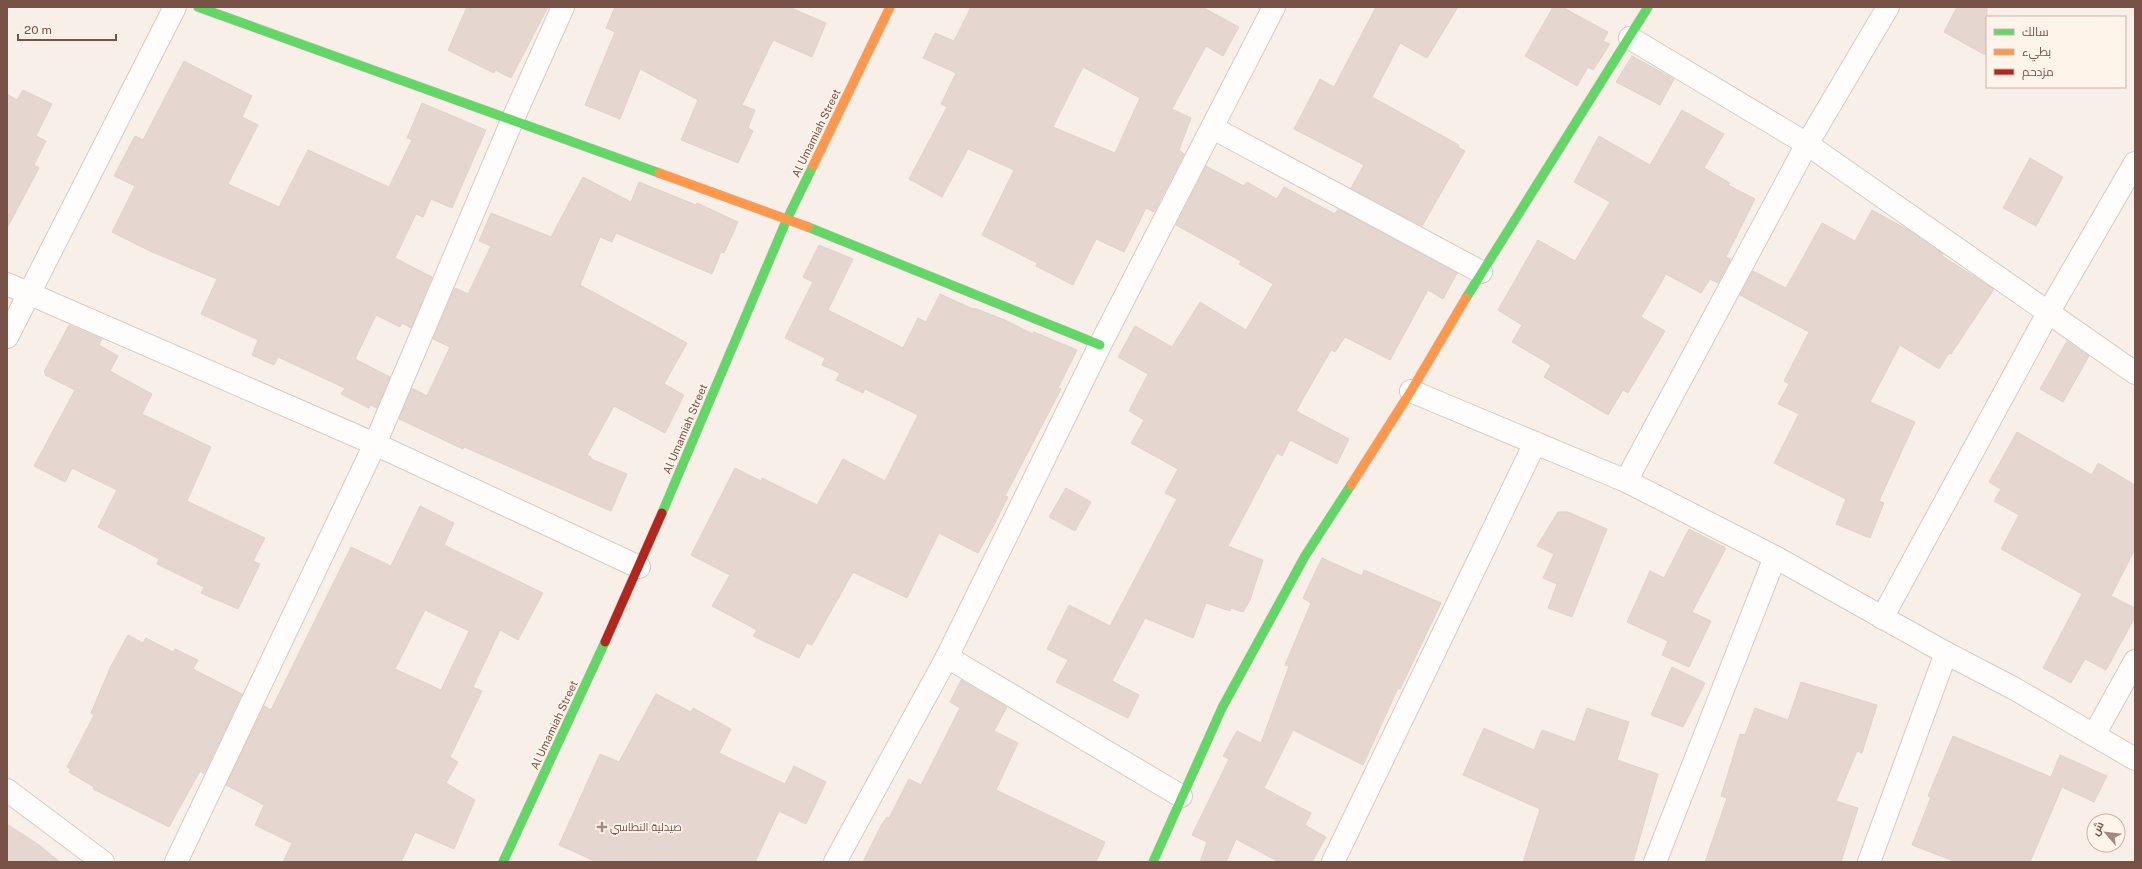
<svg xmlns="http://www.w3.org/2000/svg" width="2142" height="869" font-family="'Public Sans',Cairo,sans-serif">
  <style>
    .building { fill: #e5d7cf; stroke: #e1d2ca; fill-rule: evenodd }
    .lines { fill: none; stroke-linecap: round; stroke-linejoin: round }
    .street-casing { stroke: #d6cbc5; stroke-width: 24 }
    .fast-casing { stroke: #d7cbc4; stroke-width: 10 }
    .slow-casing { stroke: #d7cbc4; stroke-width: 10 }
    .jam-casing { stroke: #d7cbc4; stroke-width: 10 }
    .street { stroke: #fefdfc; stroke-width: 22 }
    .fast { stroke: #63d668; stroke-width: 9 }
    .slow { stroke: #ff974d; stroke-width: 9 }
    .jam { stroke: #b3261e; stroke-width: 9 }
    .poi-dot { fill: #a5897f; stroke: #fff4ea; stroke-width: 1.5 }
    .labels { text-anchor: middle; stroke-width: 3.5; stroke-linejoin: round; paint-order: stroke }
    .street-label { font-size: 11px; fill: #785246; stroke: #fff4ea }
    .poi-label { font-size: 11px; fill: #785246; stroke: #fff4ea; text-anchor: start }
  </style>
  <rect width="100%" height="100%" fill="#f8f0e8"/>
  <g class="building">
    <polygon points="467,7 548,7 511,78 495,70 494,73 448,50"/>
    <polygon points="615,7 789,7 826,23 812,57 773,40 742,105 755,110 748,128 753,131 738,163 681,140 698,100 640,69 620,119 585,105 615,32 606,28"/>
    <path d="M971 7H1202L1239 27 1223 56 1206 46 1172 109 1191 118 1179 150 1184 154 1154 212 1146 208 1124 252 1096 239 1073 285 1036 266 1037 263 982 235 1014 170 968 149 942 197 909 179 947 107 941 104 956 73 923 58 935 33 954 41ZM1083 67 1140 98 1115 153 1053 127Z"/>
    <polygon points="1376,7 1458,7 1427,58 1400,43 1372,97 1459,145 1458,147 1465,151 1422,226 1351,188 1364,165 1294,129 1320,79 1334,87"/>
    <polygon points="1553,7 1562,7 1608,32 1603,41 1610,44 1593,70 1588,67 1577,86 1525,56"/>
    <polygon points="1957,7 1987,7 1987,56 1944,32"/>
    <polygon points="1632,56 1674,79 1660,105 1616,82"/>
    <polygon points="184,61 252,96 242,117 258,125 228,184 279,207 308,150 389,187 412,140 407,138 422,103 486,130 452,208 431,199 423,217 416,214 395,258 432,277 411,328 402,323 400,327 376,315 355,359 390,377 377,408 370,405 369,408 341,394 345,388 278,357 274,365 252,355 258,340 201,314 217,279 152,252 112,232 135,186 114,176 135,136 143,140"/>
    <polygon points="23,90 52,104 36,136 46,141 34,165 39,168 7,228 7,94 17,100"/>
    <polygon points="1682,110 1724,134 1704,168 1730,183 1728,185 1755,199 1726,257 1731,259 1718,283 1710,279 1701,293 1666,274 1641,317 1665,331 1628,393 1623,390 1608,415 1544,377 1551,365 1512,342 1522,325 1498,310 1538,240 1575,261 1610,202 1574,182 1599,136 1650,165"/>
    <polygon points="2030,158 2063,177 2036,226 2003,208"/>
    <polygon points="1206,166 1244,186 1247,182 1277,199 1284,187 1335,214 1338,209 1457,273 1443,299 1428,290 1390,360 1345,337 1335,352 1331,350 1296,411 1349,439 1337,464 1290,440 1282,456 1277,453 1228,546 1263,560 1250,600 1243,612 1231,608 1230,611 1206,603 1193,638 1145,618 1112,681 1139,695 1128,718 1056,682 1068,660 1047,649 1069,605 1110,626 1177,499 1165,493 1178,469 1131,443 1144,420 1129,411 1148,374 1118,357 1135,326 1172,347 1200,302 1246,330 1273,284 1239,264 1241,261 1176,225"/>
    <polygon points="583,177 631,202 639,182 696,205 697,203 738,222 724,253 721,252 712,274 616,233 612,242 600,237 580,285 687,343 664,384 684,395 665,433 614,406 587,455 591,457 591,459 627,474 611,511 464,447 463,449 399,419 412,388 427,396 450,347 433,339 455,288 468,294 491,246 479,241 491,213 551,237"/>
    <polygon points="1872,210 1910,231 1943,254 1942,256 1994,289 1951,354 1949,353 1939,369 1900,345 1870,402 1915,422 1879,501 1884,503 1870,538 1836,524 1846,499 1774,463 1799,414 1778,404 1789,384 1784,381 1809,332 1740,295 1753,271 1786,288 1822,223 1855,241"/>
    <polygon points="819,245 853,259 828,310 903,348 918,318 926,322 940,294 973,309 974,308 1005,320 1033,334 1034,332 1077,350 1058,388 1061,389 1005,496 1008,497 994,525 978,553 939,533 907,598 853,572 812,645 807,643 799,658 753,636 757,630 712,606 730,575 691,555 735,468 761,481 762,478 817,505 843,459 885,481 918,415 865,389 863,393 836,380 840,373 822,365 825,358 785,338 813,282 803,277"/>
    <polygon points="69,325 102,339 99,345 118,356 110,371 152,394 142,414 211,447 187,501 265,538 253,561 260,564 238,609 201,593 204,587 157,564 159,559 98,527 117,490 72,468 65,482 34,466 75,390 45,375 46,373 44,372"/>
    <polygon points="2067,341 2089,356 2063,402 2040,389"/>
    <polygon points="2017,432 2092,475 2098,463 2135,485 2135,549 2111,596 2135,608 2135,617 2106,670 2085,659 2071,683 2043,668 2082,594 2001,549 2019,515 1994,501 2001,489 1989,482"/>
    <polygon points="1066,488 1091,502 1075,531 1049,517"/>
    <path d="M420 506 454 523 444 545 543 593 518 640 500 630 473 687 482 691 450 757 458 762 446 783 475 800 454 849 415 832 401 862H283L292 843 255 825 264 805 226 785 264 706 271 710 351 547 391 566ZM425 610 469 631 441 690 395 669Z"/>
    <polygon points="1558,512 1568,512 1607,529 1572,617 1548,608 1557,584 1543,578 1554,554 1537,546"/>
    <polygon points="1689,529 1726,548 1692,612 1711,621 1689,667 1662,655 1668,641 1627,622 1650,571 1664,578"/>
    <polygon points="1322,558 1362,576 1364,570 1441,603 1400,689 1398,688 1363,765 1293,730 1264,788 1311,813 1305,825 1326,837 1312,862 1279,862 1236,839 1226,862 1200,862 1207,842 1192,835 1229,759 1223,756 1237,731 1261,743 1289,666 1285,665 1311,603 1303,598"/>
    <polygon points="128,635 143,643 146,638 173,652 175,649 198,660 193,669 242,694 204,774 200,771 169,827 93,789 94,787 69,772 71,769 67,767 94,715 91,713 110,668"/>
    <polygon points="1672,667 1705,683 1683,727 1651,715"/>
    <polygon points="961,680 1007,707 994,731 1018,743 996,790 1105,842 1096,862 863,862 882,824 887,817 889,818 909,779 921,785 960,708 950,702"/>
    <polygon points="1801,682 1877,705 1862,753 1857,751 1836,801 1858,808 1841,862 1705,862 1727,798 1721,796 1740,734 1745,735 1755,708 1788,720"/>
    <polygon points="656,694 691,712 693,708 731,729 719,753 785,784 794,766 826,782 806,824 779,811 755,862 597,862 559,845 600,754 619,762"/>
    <polygon points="1587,708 1629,722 1617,760 1658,774 1633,862 1523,862 1540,809 1463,775 1484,728 1534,750 1542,730 1575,742"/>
    <polygon points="1953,736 2051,777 2060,755 2107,776 2094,802 2062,787 2030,862 1956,862 1912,845 1931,797 1928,796"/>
    <polygon points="7,824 39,845 60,862 7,862"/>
  </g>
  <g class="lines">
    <defs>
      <g id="street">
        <polyline points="1630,38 1807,144 2135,373"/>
        <polyline points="1213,128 1481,272"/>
        <polyline points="7,284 375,444 639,567"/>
        <polyline points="7,337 175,7"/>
        <polyline points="1411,391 1626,481 1775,557 1946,653 2015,689 2135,759"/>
        <polyline points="1626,481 1807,144 1888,7"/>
        <polyline points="1882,618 2048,313 2135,163"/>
        <polyline points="947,657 1181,796"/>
        <polyline points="2094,735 2135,661"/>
        <polyline points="7,790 103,862"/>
        <polyline points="176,862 375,444 512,121 563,7"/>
        <polyline points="835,862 947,657 1100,345 1274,7"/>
        <polyline points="1333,862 1535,443"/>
        <polyline points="1655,862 1775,557"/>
        <polyline points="1869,862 1946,653"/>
      </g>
      <g id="fast">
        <polyline points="198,7 659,173"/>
        <polyline points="808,227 1100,345"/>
        <polyline points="1466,298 1648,7"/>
        <polyline points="662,513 787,219 813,166"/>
        <polyline points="503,862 605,642"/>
        <polyline points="1153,862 1222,708 1305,556 1351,485"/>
      </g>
      <g id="slow">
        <polyline points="813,166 890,7"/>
        <polyline points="659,173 808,227"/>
        <polyline points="1351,485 1411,391 1466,298"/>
      </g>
      <polyline id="jam" points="605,642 662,513"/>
    </defs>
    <use href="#street" class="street-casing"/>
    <use href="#fast" class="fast-casing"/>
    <use href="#slow" class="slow-casing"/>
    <use href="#jam" class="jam-casing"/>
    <use href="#street" class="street"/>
    <use href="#fast" class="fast"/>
    <use href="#slow" class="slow"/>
    <use href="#jam" class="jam"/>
  </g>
  <path class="poi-dot" d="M600 821h4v4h4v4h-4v4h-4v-4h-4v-4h4z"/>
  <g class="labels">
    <g class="street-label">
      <text transform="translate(816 133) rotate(-64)" y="4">Al Umamiah Street</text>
      <text transform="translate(685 429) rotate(-67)" y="4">Al Umamiah Street</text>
      <text transform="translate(554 725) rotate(-65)" y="4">Al Umamiah Street</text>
    </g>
    <g class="poi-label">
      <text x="610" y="831">صيدلية النطاسي</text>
    </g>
  </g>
  <rect width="2142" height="869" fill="none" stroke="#785246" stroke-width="16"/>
  <rect x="1986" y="16" width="140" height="72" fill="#fff4ea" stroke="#c9b3a8"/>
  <rect x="1994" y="29" width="20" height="6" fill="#63d668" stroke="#c9b3a8"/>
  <text x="2022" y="36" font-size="12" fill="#785246">سالك</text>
  <rect x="1994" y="49" width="20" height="6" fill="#ff974d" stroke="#c9b3a8"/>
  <text x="2022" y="56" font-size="12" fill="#785246">بطيء</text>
  <rect x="1994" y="69" width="20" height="6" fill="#b3261e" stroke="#c9b3a8"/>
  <text x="2022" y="76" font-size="12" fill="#785246">مزدحم</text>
  <g transform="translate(2106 833) rotate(298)"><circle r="19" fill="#fff4ea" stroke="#c9b3a8"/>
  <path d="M0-3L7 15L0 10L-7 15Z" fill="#a5897f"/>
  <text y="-6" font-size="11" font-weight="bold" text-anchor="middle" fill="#785246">ش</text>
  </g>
  <path d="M18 34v6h98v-6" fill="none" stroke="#785246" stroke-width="2"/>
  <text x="24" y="34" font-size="12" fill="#785246" stroke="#fff4ea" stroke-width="3" paint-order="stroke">20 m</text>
</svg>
